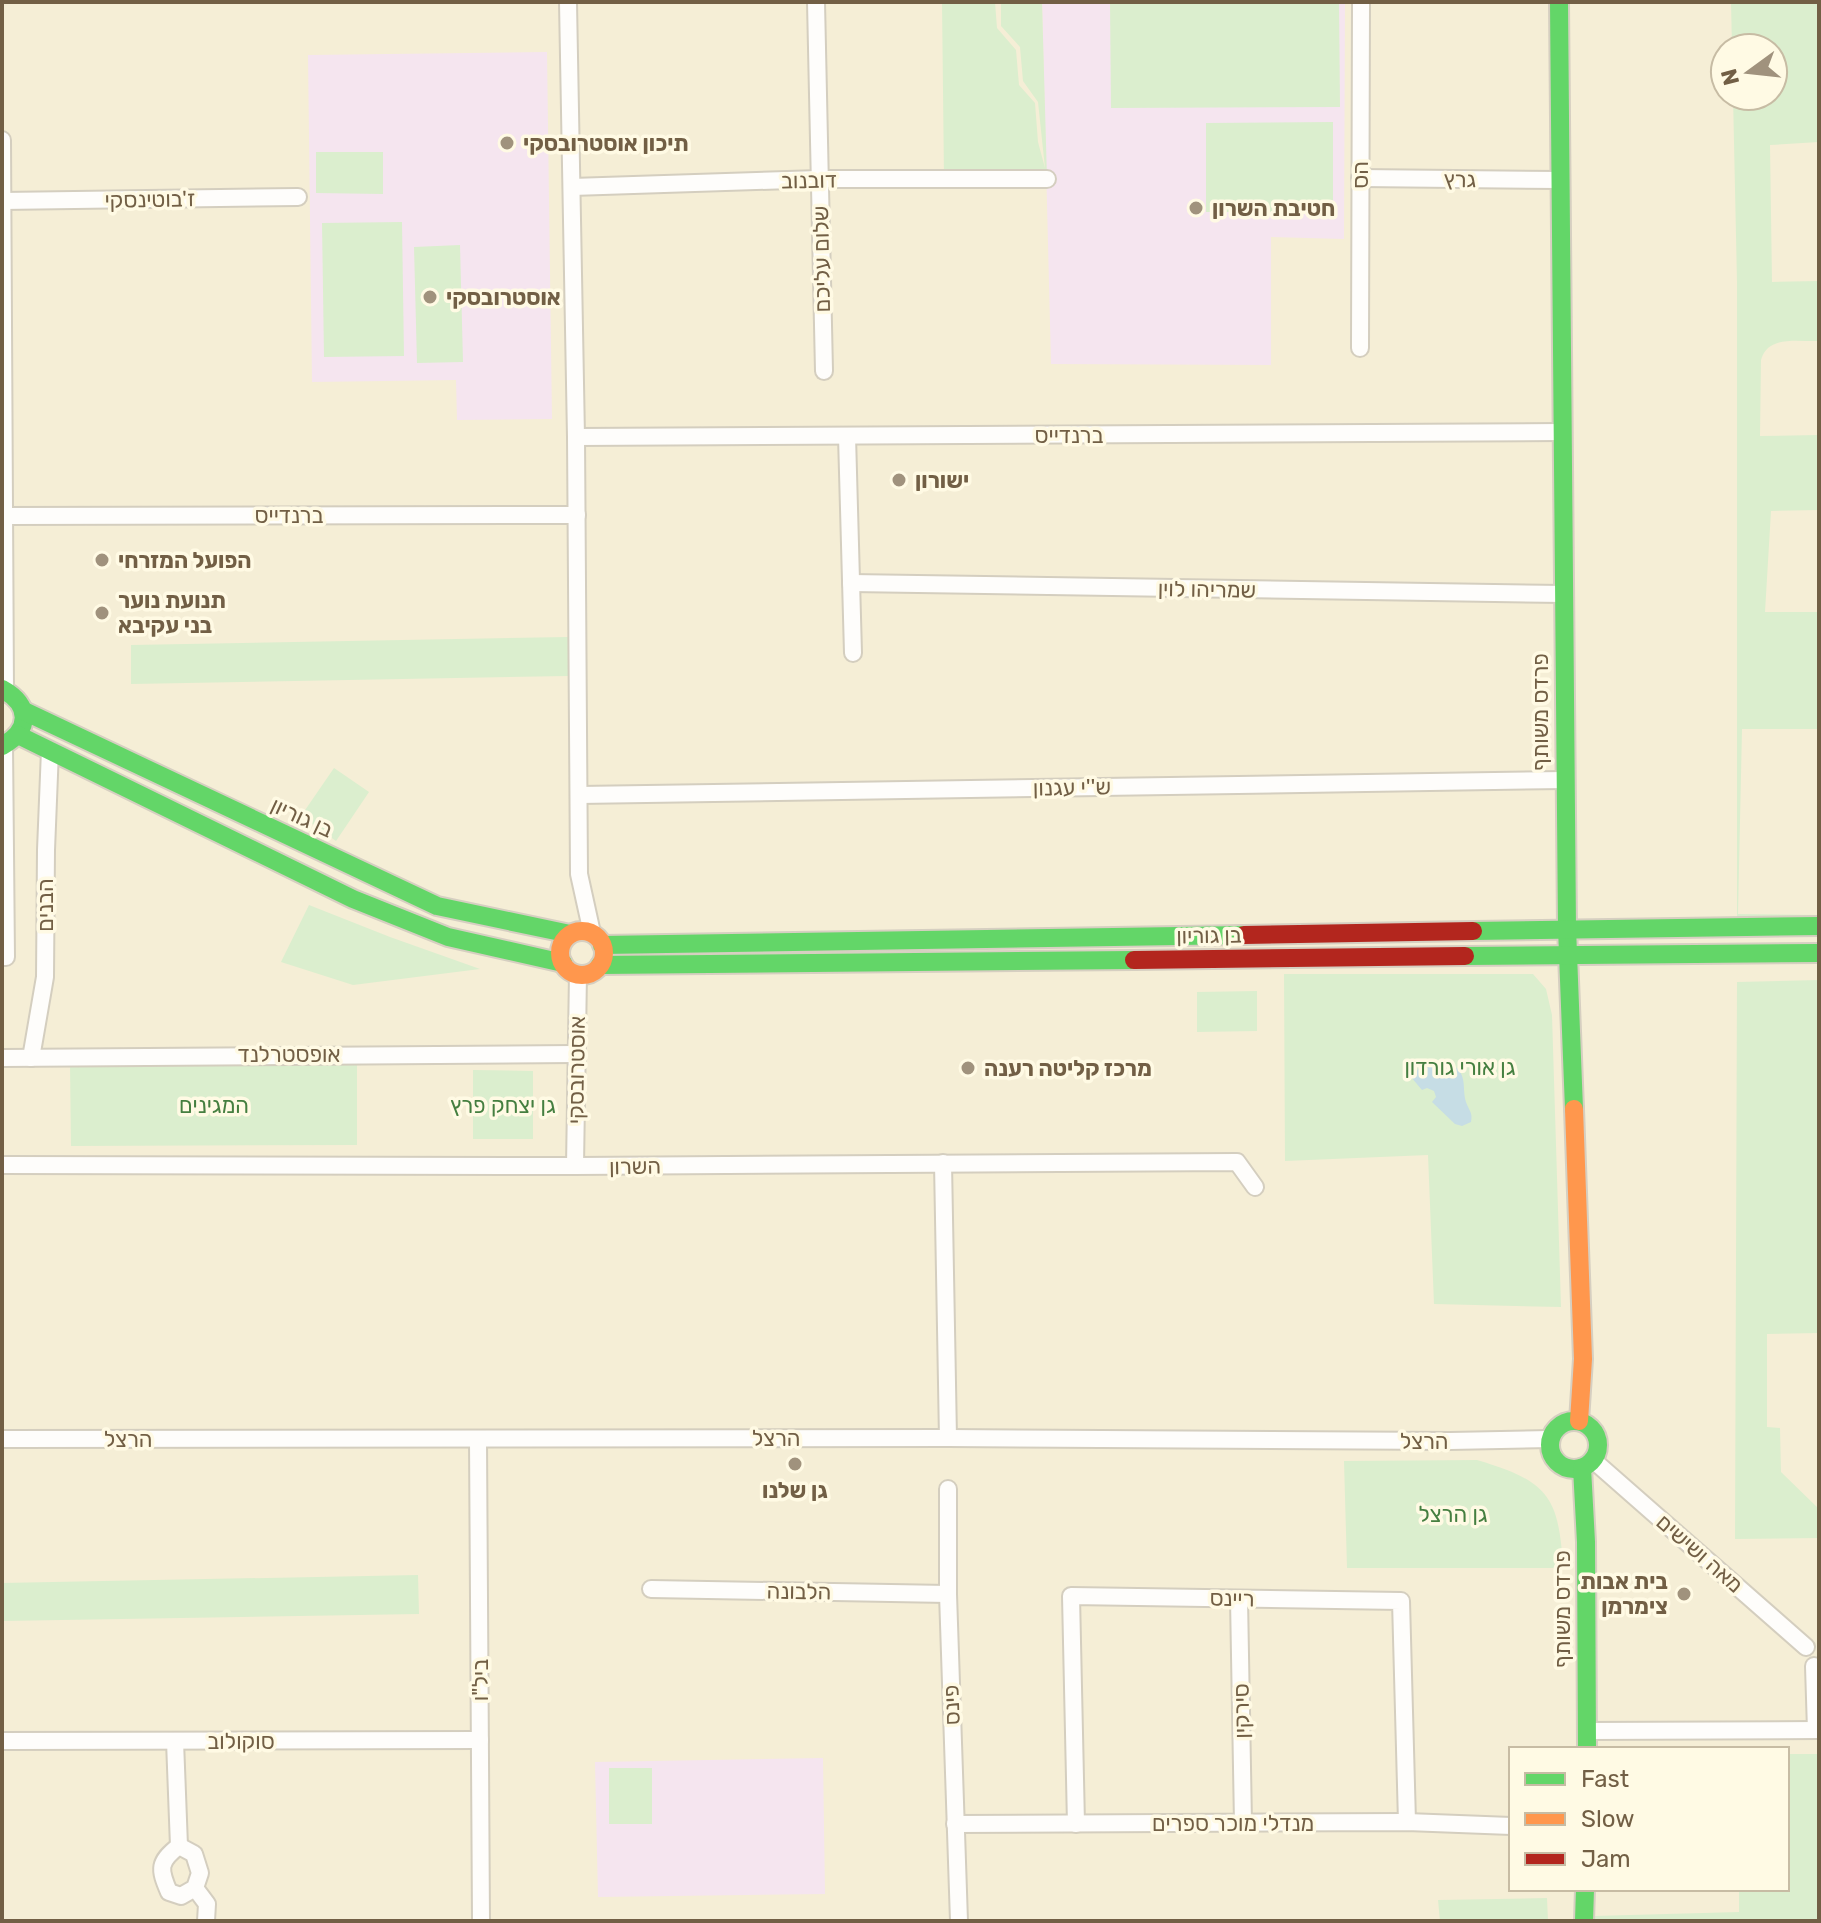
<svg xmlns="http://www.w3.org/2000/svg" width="1821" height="1923" font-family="Rubik,Heebo,sans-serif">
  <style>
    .residential { fill: #f5eed6; fill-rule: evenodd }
    .education { fill: #f5e5ef }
    .green { fill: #dbeece }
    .water { fill: #c6dde5 }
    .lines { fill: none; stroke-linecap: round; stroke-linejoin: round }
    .street-casing { stroke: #d4cebf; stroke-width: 20 }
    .fast-casing { stroke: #d6cfc1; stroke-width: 22 }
    .slow-casing { stroke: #d6cfc1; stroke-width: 22 }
    .jam-casing { stroke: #d6cfc1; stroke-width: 22 }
    .street { stroke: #fefdfb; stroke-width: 16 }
    .fast { stroke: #63d668; stroke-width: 18 }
    .slow { stroke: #ff974d; stroke-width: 18 }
    .jam { stroke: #b3261e; stroke-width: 18 }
    .poi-dot { fill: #a0927d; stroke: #fffae4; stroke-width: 3 }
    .labels { text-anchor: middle; stroke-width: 7; stroke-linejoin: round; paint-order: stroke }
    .poi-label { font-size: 22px; font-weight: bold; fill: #725f45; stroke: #fffae4; text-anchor: start }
    .street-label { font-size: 22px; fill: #725f45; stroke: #fffae4 }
    .park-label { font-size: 22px; fill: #457f40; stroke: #fffae4 }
  </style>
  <rect width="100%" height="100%" fill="#f6f2e4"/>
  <path class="residential" d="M2 2H1819V1921H2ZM1725 48H1773V96H1725ZM1511 1749H1787V1889H1511Z"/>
  <g class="education">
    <polygon points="1042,2 1345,2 1344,239 1271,237 1271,365 1051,364"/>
    <polygon points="547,52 552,419 457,420 456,380 312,382 308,55"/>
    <polygon points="823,1758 825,1894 598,1897 595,1762"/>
  </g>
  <g class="green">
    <polygon points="942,2 995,2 997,28 1016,50 1019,85 1035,103 1038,142 1045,168 1038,102 1023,81 1020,47 1001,26 1001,2 1042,2 1047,179 944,179"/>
    <polygon points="1110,2 1339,2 1340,107 1111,108"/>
    <path d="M1731 2H1819V142L1770 145 1772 282 1819 281V341C1797 342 1768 335 1761 360L1760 436 1819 435V510L1771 511 1765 612H1819V729H1742L1738 914 1819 915V920L1737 922V282L1733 96H1773V48H1732Z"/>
    <polygon points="1333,122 1333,212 1206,212 1206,123"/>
    <polygon points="316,152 383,152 383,194 316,193"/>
    <polygon points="402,222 404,356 324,357 322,223"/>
    <polygon points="460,245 463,362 417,363 414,247"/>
    <polygon points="568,637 568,676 131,684 131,645"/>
    <polygon points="334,768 369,792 336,841 301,816"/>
    <polygon points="309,905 390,937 480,969 353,985 281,962"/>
    <polygon points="1284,974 1533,974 1546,989 1552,1015 1561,1307 1434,1304 1428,1155 1285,1161"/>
    <polygon points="1819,980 1819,1333 1767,1334 1767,1427 1780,1428 1781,1472 1819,1509 1819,1538 1735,1539 1737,982"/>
    <polygon points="1257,991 1257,1031 1197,1032 1197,992"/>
    <polygon points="357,1063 357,1145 71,1146 70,1064"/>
    <polygon points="473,1070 533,1071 533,1139 473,1139"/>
    <path d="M1477 1460C1547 1481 1559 1495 1563 1568H1347L1344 1461Z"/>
    <polygon points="418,1575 419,1614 2,1621 2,1583"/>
    <polygon points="1787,1754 1819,1754 1819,1921 1594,1921 1594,1916 1739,1912 1739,1889 1787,1889"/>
    <rect x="609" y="1768" width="43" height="56"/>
    <polygon points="1547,1898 1548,1921 1440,1921 1438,1900"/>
  </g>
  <path class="water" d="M1425 1062 1440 1067 1457 1068C1467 1079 1462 1088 1466 1102 1469 1111 1473 1112 1471 1122L1462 1126 1455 1124 1432 1102 1436 1097 1434 1091 1427 1088 1422 1090 1411 1077Z"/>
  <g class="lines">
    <defs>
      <g id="street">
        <polyline points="568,2 576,437 579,874 592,933"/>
        <polyline points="816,2 824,371"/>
        <polyline points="2,140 5,690"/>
        <polyline points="1360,178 1560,180"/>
        <polyline points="572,187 820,179 1047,179"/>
        <polyline points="2,201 298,197"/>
        <polyline points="1360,348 1361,2"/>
        <polyline points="847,436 853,653"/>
        <polyline points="576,437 1562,432"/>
        <polyline points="2,516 577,515"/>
        <polyline points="851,583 1563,594"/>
        <polyline points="579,795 1565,780"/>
        <polyline points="2,957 6,957 4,745"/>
        <polyline points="2,1058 576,1054"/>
        <polyline points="31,1058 45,977 46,850 50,750"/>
        <polyline points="943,1163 948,1438"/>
        <polyline points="2,1165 575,1166 1237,1162 1255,1187"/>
        <polyline points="575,1166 578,974"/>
        <polyline points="2,1439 948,1438 1450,1441 1550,1439"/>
        <polyline points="478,1439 481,1921"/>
        <polyline points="1593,1460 1806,1647"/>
        <polyline points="948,1489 948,1594 959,1921"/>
        <polyline points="651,1589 948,1594"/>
        <polyline points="1239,1599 1243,1823"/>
        <polyline points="1814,1666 1816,1730"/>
        <polyline points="1587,1731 1819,1730"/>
        <polyline points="2,1741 480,1740"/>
        <polyline points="175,1741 179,1846"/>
        <polyline points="955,1824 1407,1822 1511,1826"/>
        <polyline points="1076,1824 1071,1596 1401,1601 1407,1822"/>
        <path d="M179 1846 194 1854 200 1873 195 1888 181 1896 169 1892C159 1869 158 1862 179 1846Z"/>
        <polyline points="195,1888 207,1904 206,1921"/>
      </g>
      <g id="fast">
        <polyline points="1559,2 1567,928 1574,1109"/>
        <path d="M2 689C31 705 31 730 2 746"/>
        <polyline points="24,711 437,906 570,934"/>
        <polyline points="18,735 353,899 448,937 563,963"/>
        <polyline points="1473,931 1819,926"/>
        <polyline points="602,945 1244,935"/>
        <polyline points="1465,956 1819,953"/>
        <polyline points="600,965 1134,960"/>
        <circle cx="1574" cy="1445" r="24"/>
        <polyline points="1582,1468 1586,1542 1587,1749"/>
        <polyline points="1584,1921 1585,1889"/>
      </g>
      <g id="slow">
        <circle cx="582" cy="953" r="22"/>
        <polyline points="1574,1109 1583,1359 1579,1421"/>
      </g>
      <g id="jam">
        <polyline points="1244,935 1473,931"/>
        <polyline points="1134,960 1465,956"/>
      </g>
    </defs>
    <use href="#street" class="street-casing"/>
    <use href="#fast" class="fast-casing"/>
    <use href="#slow" class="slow-casing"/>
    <use href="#jam" class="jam-casing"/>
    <use href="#street" class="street"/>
    <use href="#fast" class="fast"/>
    <use href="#slow" class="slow"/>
    <use href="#jam" class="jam"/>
  </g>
  <g class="poi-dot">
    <circle cx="507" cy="143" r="8"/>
    <circle cx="1196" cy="208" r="8"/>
    <circle cx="430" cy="297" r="8"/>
    <circle cx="899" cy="480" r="8"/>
    <circle cx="102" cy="560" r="8"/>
    <circle cx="102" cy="613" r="8"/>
    <circle cx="968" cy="1068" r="8"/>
    <circle cx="795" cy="1464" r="8"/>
    <circle cx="1684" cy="1594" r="8"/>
  </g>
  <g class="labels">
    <g class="poi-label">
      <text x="523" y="151">תיכון אוסטרובסקי</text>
      <text x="1212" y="216">חטיבת השרון</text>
      <text x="446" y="305">אוסטרובסקי</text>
      <text x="915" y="488">ישורון</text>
      <text x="118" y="568">הפועל המזרחי</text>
      <text x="118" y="608">תנועת נוער<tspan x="118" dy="25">בני עקיבא</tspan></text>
      <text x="984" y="1076">מרכז קליטה רענה</text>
      <text x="795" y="1498" text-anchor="middle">גן שלנו</text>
      <text x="1668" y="1589" text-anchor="end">בית אבות<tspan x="1668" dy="25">צימרמן</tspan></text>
    </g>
    <g class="street-label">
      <text transform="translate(1360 175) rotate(-90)" y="8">הס</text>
      <text transform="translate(1460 179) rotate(1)" y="8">גרץ</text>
      <text transform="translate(809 180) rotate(-1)" y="8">דובנוב</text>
      <text transform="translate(150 199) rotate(-1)" y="8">ז'בוטינסקי</text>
      <text transform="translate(821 259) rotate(-91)" y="8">שלום עליכם</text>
      <text x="1069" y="443">ברנדייס</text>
      <text x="289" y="523">ברנדייס</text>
      <text transform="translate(1207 589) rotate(1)" y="8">שמריהו לוין</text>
      <text transform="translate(1540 712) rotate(-90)" y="8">פרדס משותף</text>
      <text transform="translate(1072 787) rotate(-1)" y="8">ש''י עגנון</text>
      <text transform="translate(302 817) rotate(25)" y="8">בן גוריון</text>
      <text transform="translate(45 905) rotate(-90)" y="8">הבנים</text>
      <text transform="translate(1209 935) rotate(-1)" y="8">בן גוריון</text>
      <text x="289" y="1062">אופסטרלנד</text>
      <text transform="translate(576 1070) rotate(-89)" y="8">אוסטרובסקי</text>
      <text transform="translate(635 1166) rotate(-1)" y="8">השרון</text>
      <text x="776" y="1446">הרצל</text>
      <text x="128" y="1447">הרצל</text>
      <text x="1424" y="1449">הרצל</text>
      <text transform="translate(1700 1553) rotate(41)" y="8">מאה ושישים</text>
      <text transform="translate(799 1591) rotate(1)" y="8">הלבונה</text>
      <text transform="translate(1232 1598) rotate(1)" y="8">ריינס</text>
      <text transform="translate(1562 1609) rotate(-90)" y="8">פרדס משותף</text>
      <text transform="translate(480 1680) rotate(-90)" y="8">ביל"ו</text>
      <text transform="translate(951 1705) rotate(-92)" y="8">פינס</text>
      <text transform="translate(1241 1711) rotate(-91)" y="8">סירקין</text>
      <text x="241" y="1749">סוקולוב</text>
      <text x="1233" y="1831">מנדלי מוכר ספרים</text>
    </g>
    <g class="park-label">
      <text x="1460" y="1075">גן אורי גורדון</text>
      <text x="214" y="1113">המגינים</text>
      <text x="503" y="1113">גן יצחק פרץ</text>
      <text x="1453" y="1522">גן הרצל</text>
    </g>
  </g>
  <rect width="1821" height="1923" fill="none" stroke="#725f45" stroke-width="8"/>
  <rect x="1509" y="1747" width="280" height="144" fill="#fffae4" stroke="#c7bca4" stroke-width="2"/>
  <rect x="1525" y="1773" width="40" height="12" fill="#63d668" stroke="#c7bca4" stroke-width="2"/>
  <text x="1581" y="1787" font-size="24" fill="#725f45">Fast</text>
  <rect x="1525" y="1813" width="40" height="12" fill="#ff974d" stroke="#c7bca4" stroke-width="2"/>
  <text x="1581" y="1827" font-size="24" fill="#725f45">Slow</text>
  <rect x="1525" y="1853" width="40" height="12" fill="#b3261e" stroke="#c7bca4" stroke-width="2"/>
  <text x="1581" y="1867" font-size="24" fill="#725f45">Jam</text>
  <g transform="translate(1749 72) rotate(255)"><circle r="38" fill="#fffae4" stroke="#c7bca4" stroke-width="2"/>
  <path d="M0-6L14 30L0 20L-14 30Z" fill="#a0927d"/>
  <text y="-12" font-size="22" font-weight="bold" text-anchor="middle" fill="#725f45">N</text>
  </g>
</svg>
